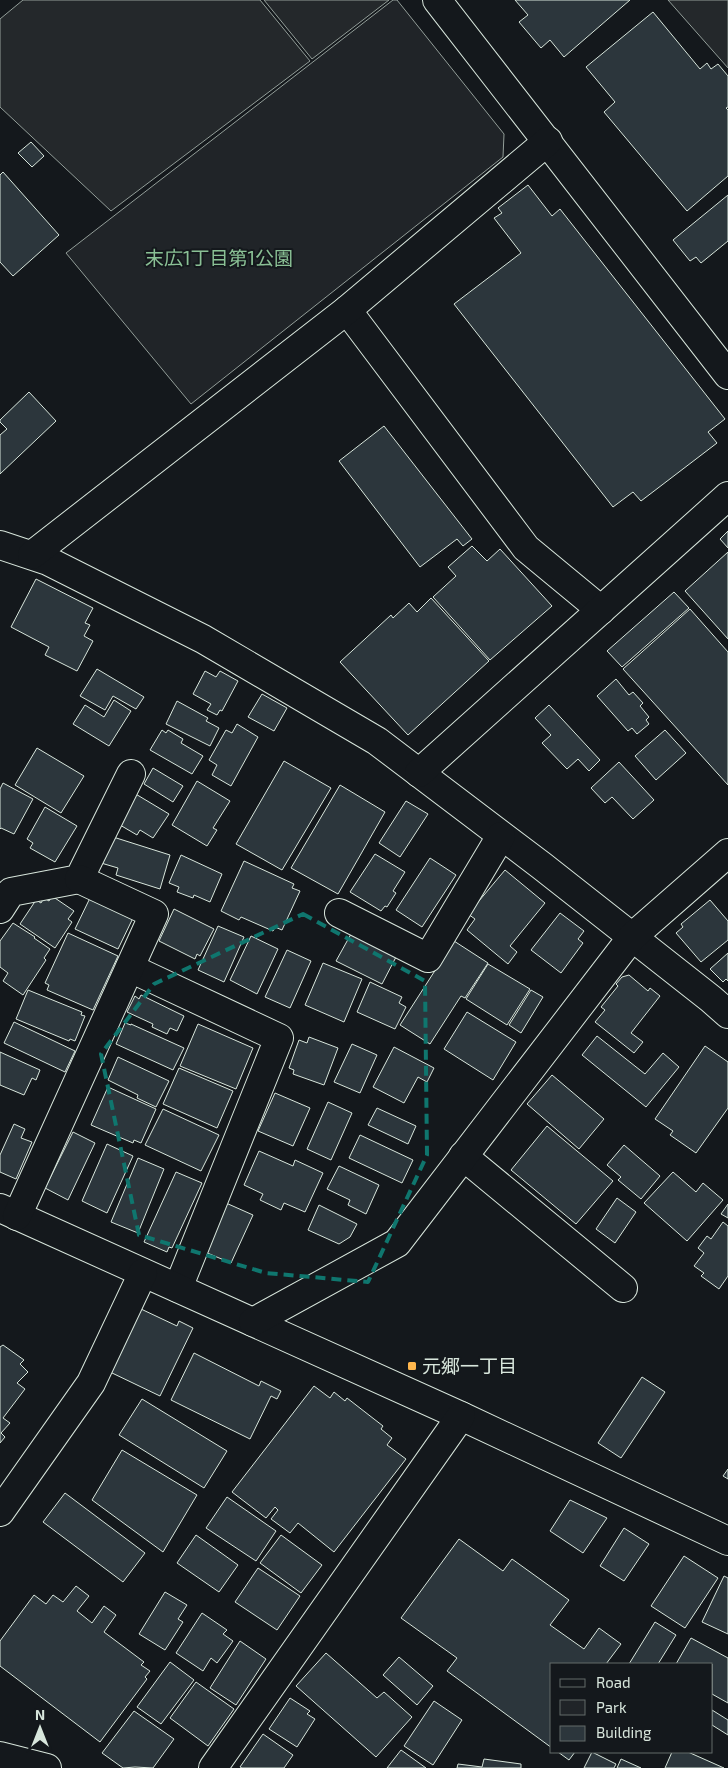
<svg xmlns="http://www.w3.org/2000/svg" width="728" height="1768" font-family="'Exo 2','Noto Sans JP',sans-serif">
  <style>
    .green { fill: #202428; stroke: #939e99 }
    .parking { fill: #24282b; stroke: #939e99 }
    .building { fill: #2c363c; stroke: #d8e6dc }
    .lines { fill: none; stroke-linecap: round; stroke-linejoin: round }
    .minor-casing { stroke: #d8e6dc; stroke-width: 30 }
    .minor { stroke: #14181c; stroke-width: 28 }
    .marked { fill: none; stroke: #0f766e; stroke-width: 4; stroke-dasharray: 10 6; stroke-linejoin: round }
    .poi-dot { fill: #ffb74d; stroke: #14181c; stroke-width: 2 }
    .labels { text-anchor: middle; stroke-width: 4; stroke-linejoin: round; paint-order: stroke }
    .park-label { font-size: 19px; fill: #8ac095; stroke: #14181c }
    .poi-label { font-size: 19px; fill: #d8e6dc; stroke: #14181c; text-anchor: start }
  </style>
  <rect width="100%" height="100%" fill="#14181c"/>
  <polygon class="green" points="393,0 397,0 504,134 503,157 191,404 66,253"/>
  <g class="parking">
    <polygon points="23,0 260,0 310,61 111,211 0,107 0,19"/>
    <polygon points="264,0 389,0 312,59"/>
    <polygon points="668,0 728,0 728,68"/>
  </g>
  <g class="building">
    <polygon points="515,0 630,0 564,57 550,40 541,48 519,22 528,15"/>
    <polygon points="653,12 700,69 707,63 711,69 718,64 728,76 728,107 726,108 728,110 728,176 687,211 604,112 615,102 586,67"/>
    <polygon points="31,142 44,156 32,167 18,153"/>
    <polygon points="3,172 59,235 13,276 0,262 0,175"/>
    <polygon points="528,185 552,216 560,209 725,419 708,432 717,443 641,501 633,492 613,507 454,304 521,253 494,218 502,213 498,208"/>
    <polygon points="728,195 728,241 701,263 696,257 690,261 673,240"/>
    <polygon points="29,392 56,421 0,474 0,435 7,429 0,422 0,420"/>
    <polygon points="384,426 472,539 463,546 457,539 420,567 339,461"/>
    <polygon points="728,531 728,548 720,539"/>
    <polygon points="472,546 487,561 500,549 552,606 490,660 433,597 456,576 448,567"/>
    <polygon points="728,552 728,639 685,591"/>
    <polygon points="36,579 93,608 85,623 90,625 84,636 93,641 77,671 45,655 49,647 11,627"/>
    <polygon points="674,592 689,608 622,667 607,651"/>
    <polygon points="431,598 489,661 408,735 340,662 391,615 393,618 409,603 417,612"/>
    <polygon points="690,609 728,652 728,785 623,669"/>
    <polygon points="97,669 144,697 136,709 113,696 105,710 80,696"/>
    <polygon points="205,671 216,677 220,671 238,681 222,711 220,710 217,715 207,710 211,704 193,694"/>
    <polygon points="616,679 629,695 633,692 643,703 640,706 649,717 646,720 649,724 637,734 632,728 628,731 597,696"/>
    <polygon points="262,694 287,708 274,731 248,717"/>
    <polygon points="114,700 131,711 109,746 73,724 85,705 104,717"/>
    <polygon points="177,701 208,718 206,721 219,728 210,746 166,724"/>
    <polygon points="549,705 600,760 589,771 578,759 567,769 542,743 551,735 535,718"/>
    <polygon points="237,724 258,737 231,786 212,775 217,765 209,760 226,730 232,733"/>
    <polygon points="162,730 166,733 168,730 183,739 181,743 203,756 192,774 150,750"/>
    <polygon points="665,730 686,753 656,780 635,756"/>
    <polygon points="37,748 84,776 61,813 15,785"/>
    <polygon points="284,761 331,788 282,870 236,844"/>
    <polygon points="619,762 654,800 633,819 612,797 605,803 591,788"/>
    <polygon points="153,768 183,786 173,802 144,784"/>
    <polygon points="197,781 230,801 213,828 217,830 207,846 172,825"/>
    <polygon points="3,783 33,799 14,834 1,828 0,829 0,789"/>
    <polygon points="340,785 385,812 338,894 291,868"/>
    <polygon points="134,793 169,814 153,838 140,830 137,835 120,825"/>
    <polygon points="406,801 428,814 400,857 379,843"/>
    <polygon points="45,807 77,826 55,862 30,848 33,843 27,839"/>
    <polygon points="110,836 170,855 160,889 116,875 118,868 101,863"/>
    <polygon points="375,854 405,872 393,891 396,893 387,907 385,906 381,911 350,892"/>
    <polygon points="181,855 222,874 210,902 194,895 193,898 177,892 179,887 169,883"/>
    <polygon points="430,858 456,875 422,927 396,910"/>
    <polygon points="244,861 294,884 292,888 300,891 282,930 275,927 273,931 241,917 239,920 221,911"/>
    <polygon points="505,870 545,903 510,946 517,952 508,964 467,930 475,919 468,914"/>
    <polygon points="52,896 74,911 68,919 72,922 55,948 20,924 36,900 41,903 44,898 49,901"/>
    <polygon points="90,898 133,918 118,949 75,929"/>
    <polygon points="710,900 728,921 728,940 701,962 676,933 683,927 681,924"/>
    <polygon points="174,909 214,929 200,956 197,954 195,959 159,941"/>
    <polygon points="560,913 584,931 578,939 583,943 561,973 531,950"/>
    <polygon points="13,923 35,937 34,938 50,949 44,958 46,960 23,995 3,981 8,973 0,967 0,941"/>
    <polygon points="218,926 244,937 224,982 198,970"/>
    <polygon points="68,933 118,956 93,1010 47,990 49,985 45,983"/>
    <polygon points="351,934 396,957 382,984 336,961"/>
    <polygon points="251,936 278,949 257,994 230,980"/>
    <polygon points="454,941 488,963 465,998 461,996 430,1044 400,1025"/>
    <polygon points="287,950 311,961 290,1008 265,997"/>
    <polygon points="728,953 728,981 726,979 723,982 710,969"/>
    <polygon points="323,963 362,979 344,1022 305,1005"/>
    <polygon points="488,964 530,989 507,1025 466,999"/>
    <polygon points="629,975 648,991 650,988 660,996 631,1033 643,1042 634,1053 595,1022 605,1010 601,1007 618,986 616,984 622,977"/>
    <polygon points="370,982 402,997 399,1003 406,1007 395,1029 357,1012"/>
    <polygon points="28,990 82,1012 81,1015 85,1016 75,1041 70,1039 69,1041 16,1019"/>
    <polygon points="531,990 543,997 521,1033 509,1025"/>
    <polygon points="141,995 184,1016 177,1031 170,1028 167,1034 152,1027 153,1024 127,1012 135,996 139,999"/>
    <polygon points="467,1012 516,1042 493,1080 444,1049"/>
    <polygon points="14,1022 75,1051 65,1072 4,1043"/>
    <polygon points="125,1023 131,1025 131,1024 184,1048 173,1070 116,1044"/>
    <polygon points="198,1024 253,1048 236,1089 180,1066"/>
    <polygon points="597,1036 645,1074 663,1053 679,1067 646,1107 582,1055"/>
    <polygon points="309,1037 338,1048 324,1085 293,1074 294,1070 289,1068 299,1040 307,1043"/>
    <polygon points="352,1044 377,1055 360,1093 334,1082"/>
    <polygon points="705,1046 728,1062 728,1108 696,1153 670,1135 673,1131 655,1119"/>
    <polygon points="394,1047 434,1068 427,1082 418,1077 404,1103 373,1087"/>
    <polygon points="0,1052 40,1070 36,1080 32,1078 24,1095 0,1085"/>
    <polygon points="118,1057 169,1081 156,1107 137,1098 138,1095 108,1080"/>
    <polygon points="179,1068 233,1091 217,1128 163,1104"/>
    <polygon points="552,1075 604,1119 579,1149 527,1104"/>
    <polygon points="108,1087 156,1109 141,1143 134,1140 133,1143 91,1125"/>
    <polygon points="275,1093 310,1108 293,1146 258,1131"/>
    <polygon points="328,1102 352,1113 331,1160 307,1149"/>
    <polygon points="377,1108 416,1126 408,1144 368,1125"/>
    <polygon points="163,1109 219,1135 201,1171 145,1145"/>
    <polygon points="14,1124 25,1129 21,1138 32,1142 16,1179 0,1172 0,1155"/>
    <polygon points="547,1126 613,1181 576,1224 511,1170"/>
    <polygon points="73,1132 95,1143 68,1200 45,1188"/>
    <polygon points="360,1135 413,1160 402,1183 349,1158"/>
    <polygon points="107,1144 133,1156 107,1213 82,1201"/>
    <polygon points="624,1145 660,1176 641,1199 618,1180 621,1177 607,1165"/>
    <polygon points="259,1151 293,1166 295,1160 323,1173 305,1212 284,1203 281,1210 260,1200 263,1194 244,1185"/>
    <polygon points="138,1158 164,1169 138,1233 111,1222"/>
    <polygon points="339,1166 379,1185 366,1214 348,1205 350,1200 327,1189"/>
    <polygon points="176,1172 202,1183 172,1248 169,1247 167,1252 144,1242"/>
    <polygon points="673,1172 696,1192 703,1183 723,1200 687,1241 644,1203"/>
    <polygon points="617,1198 636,1212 615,1243 596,1229"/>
    <polygon points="226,1203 253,1215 231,1263 205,1252"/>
    <polygon points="728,1204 728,1218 721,1214"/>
    <polygon points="319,1205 357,1224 350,1237 339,1244 308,1230"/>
    <polygon points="723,1222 728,1226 728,1276 719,1289 701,1276 704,1273 694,1266 704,1253 698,1248 707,1236 711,1239"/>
    <polygon points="141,1309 177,1326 179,1321 193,1328 160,1396 110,1372"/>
    <polygon points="3,1345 24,1360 20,1364 28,1372 17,1383 25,1389 3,1418 10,1423 1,1433 5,1437 0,1443 0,1347"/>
    <polygon points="194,1353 259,1386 261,1381 281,1391 277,1399 271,1396 250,1439 171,1400"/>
    <polygon points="642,1377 665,1392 621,1458 598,1443"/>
    <polygon points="314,1386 330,1398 334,1392 345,1401 347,1398 383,1426 381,1429 392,1438 387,1445 406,1459 334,1552 298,1523 290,1533 271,1519 278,1510 275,1507 266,1518 232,1492"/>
    <polygon points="142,1399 227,1451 204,1488 119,1435"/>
    <polygon points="122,1450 197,1495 163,1552 92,1500"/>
    <polygon points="728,1469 728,1479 723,1476"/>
    <polygon points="65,1493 145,1553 123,1582 43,1522"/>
    <polygon points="227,1497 276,1531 256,1561 206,1528"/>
    <polygon points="570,1500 607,1518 583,1553 550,1531"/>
    <polygon points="624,1528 649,1544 624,1581 600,1566"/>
    <polygon points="196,1535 238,1565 219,1592 177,1563"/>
    <polygon points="281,1535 322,1565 301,1593 260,1563"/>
    <polygon points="459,1539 503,1571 512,1559 569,1600 550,1625 584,1649 599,1628 621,1644 606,1664 552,1664 552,1748 447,1671 457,1658 401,1618"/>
    <polygon points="684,1556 718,1578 685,1628 651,1606"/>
    <polygon points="258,1568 300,1596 277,1630 235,1602"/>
    <polygon points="724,1576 728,1578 728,1634 702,1622"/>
    <polygon points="76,1586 89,1596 77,1611 92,1623 104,1606 116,1615 104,1632 144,1662 141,1665 150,1671 145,1677 147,1679 100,1742 0,1666 0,1641 34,1595 46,1604 53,1595 63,1602"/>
    <polygon points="165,1592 187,1605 178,1619 183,1622 165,1650 139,1634"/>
    <polygon points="202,1613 227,1630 223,1634 233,1641 217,1663 211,1658 203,1671 176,1653"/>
    <polygon points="655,1622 676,1635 658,1664 629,1664"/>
    <polygon points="691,1638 728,1658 728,1703 712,1694 712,1664 676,1664"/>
    <polygon points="240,1641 266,1659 236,1705 210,1688"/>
    <polygon points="326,1653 377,1698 384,1692 412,1717 376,1757 296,1686"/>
    <polygon points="399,1657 433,1686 417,1705 383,1675"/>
    <polygon points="170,1662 194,1680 161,1724 137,1707"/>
    <polygon points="196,1682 234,1709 208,1746 170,1718"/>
    <polygon points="290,1698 310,1711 307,1714 315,1719 297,1747 269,1729"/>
    <polygon points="434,1701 462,1720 433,1765 404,1746"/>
    <polygon points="712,1710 728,1720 728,1735 712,1725"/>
    <polygon points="134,1711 174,1739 153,1768 135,1767 123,1768 102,1753"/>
    <polygon points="263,1734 293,1755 284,1768 242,1768 240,1767"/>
    <polygon points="401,1750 426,1768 387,1768"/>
    <polygon points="558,1752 575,1752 569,1760"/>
    <polygon points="592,1752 616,1764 614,1768 584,1768"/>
    <polygon points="672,1752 688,1752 724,1768 665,1768"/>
    <polygon points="484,1759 521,1764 521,1768 457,1768 458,1764 482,1767"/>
    <polygon points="621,1759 641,1768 617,1768"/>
  </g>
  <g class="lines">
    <defs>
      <g id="minor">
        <polyline points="437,0 728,375"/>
        <polyline points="347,310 526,548 601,610"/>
        <polyline points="0,545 48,561 203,639 377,741 542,866 711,999 728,1014"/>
        <polyline points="32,555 347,310 548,141"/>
        <polyline points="419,773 728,496"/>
        <polyline points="0,909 11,892 79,879 131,774"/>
        <polyline points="339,913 428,958 501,836"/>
        <polyline points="130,968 279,1038 178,1288"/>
        <polyline points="463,1156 623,1288"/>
        <polyline points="0,1208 461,1416 728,1541"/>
        <polyline points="17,1216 154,914 79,879"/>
        <polyline points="253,1322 397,1243 632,937 728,853"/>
        <polyline points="0,1512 91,1383 143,1273"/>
        <polyline points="0,1756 47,1768"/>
        <polyline points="213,1768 461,1416"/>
      </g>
    </defs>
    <use href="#minor" class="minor-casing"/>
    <use href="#minor" class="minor"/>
  </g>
  <path class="marked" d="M303 914 425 981 427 1155 368 1282 266 1273 139 1235 101 1054 154 984Z"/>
  <rect class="poi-dot" x="407" y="1361" width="10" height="10" rx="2.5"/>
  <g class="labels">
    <g class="park-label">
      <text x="219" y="265">末広1丁目第1公園</text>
    </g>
    <g class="poi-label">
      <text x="422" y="1373">元郷一丁目</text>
    </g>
  </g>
  <rect x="550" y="1663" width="162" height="90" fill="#14181c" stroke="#626a69"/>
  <rect x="560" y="1679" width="25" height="8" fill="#14181c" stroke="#626a69"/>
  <text x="596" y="1688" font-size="15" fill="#d8e6dc">Road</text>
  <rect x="560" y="1700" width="25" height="15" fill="#202428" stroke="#626a69"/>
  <text x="596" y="1713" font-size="15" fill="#d8e6dc">Park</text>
  <rect x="560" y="1726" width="25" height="15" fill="#2c363c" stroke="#626a69"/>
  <text x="596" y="1738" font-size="15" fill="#d8e6dc">Building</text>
  <g transform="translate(40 1728)" stroke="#14181c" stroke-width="4" paint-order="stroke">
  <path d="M0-4L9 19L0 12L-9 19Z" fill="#d8e6dc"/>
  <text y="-8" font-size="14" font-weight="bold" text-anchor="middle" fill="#d8e6dc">N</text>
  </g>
</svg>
